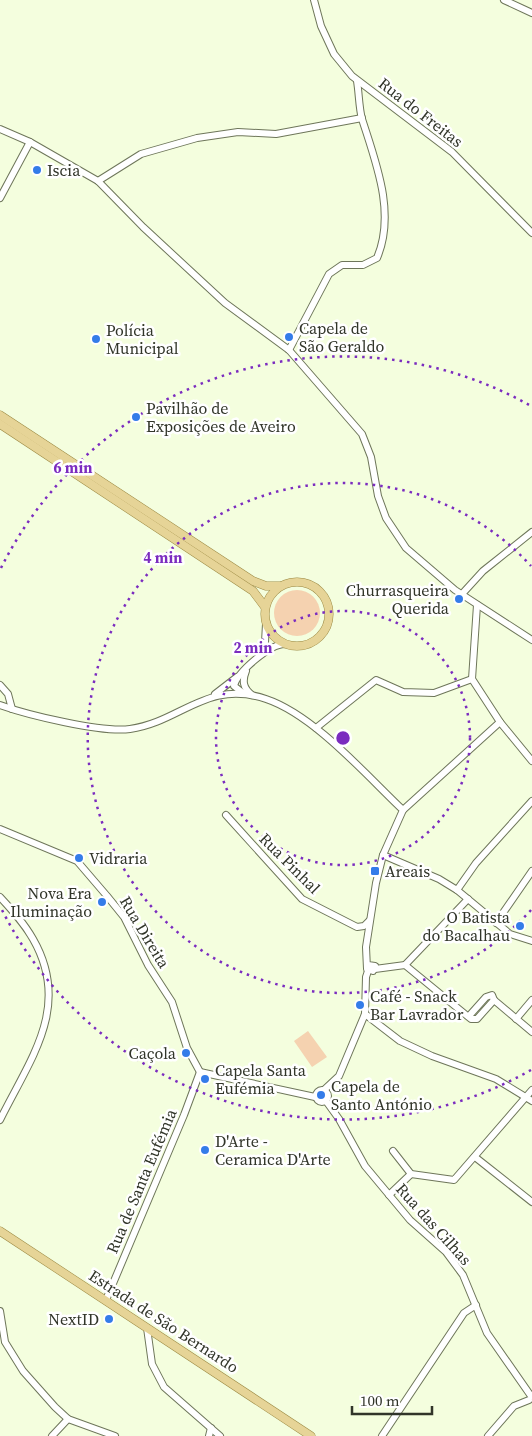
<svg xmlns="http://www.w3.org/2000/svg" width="532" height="1436" font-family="'Source Serif 4',serif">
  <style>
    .green { fill: #f5d2b0 }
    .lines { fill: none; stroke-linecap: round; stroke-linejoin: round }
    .minor-casing { stroke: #6e765a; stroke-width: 8 }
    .major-casing { stroke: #9c8a44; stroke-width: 9 }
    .minor { stroke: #fff; stroke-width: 6 }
    .major { stroke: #e6d497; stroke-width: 8 }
    .ring { fill: none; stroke: #7b2cbf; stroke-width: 2.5; stroke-dasharray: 2.5 5 }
    .poi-dot { fill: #347ce9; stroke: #fff; stroke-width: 2 }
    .labels { text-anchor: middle; stroke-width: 5; stroke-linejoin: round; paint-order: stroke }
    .street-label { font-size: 16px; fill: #313529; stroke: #fff }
    .poi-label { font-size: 16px; fill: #313529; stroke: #fff; text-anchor: start }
    .centre { fill: #7b2cbf; stroke: #fff; stroke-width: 2.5 }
    .ring-label { font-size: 15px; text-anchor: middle; font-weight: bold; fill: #7b2cbf; stroke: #fff; stroke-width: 5; stroke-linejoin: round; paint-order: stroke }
  </style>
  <rect width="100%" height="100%" fill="#f4fede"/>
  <g class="green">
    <circle cx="297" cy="613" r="23"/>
    <polygon points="308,1031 327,1057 312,1067 294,1041"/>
  </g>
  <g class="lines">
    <defs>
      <g id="minor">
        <polyline points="314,0 321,26 334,54 352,76 452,152 532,233"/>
        <polyline points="504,0 532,13"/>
        <polyline points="0,129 30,142 98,181 143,227 225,303 289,350 362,434 371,457 378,496 386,518 406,548 455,590 532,640"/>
        <polyline points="98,181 141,154 197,138 238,132 276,134 362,118"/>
        <polyline points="0,198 30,142"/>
        <path d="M289 350 329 274 342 265H363L377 258C396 213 376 163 362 119 359 108 359 93 357 81"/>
        <polyline points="462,594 483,571 532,532"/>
        <polyline points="477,605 472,679 500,722 532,761"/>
        <polyline points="262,653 265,642 266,624"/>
        <path d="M246 671C242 681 243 688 252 695"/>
        <polyline points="0,685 8,694 12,709"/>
        <path d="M243 693 234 686C237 672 270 644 285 644"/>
        <polyline points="215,694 237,677"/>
        <path d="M0 705C28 715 102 733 130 729 181 722 207 679 266 699 314 715 366 775 403 810L383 855 376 883 366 947 367 969 373 971 375 966 368 965"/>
        <polyline points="316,728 376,680 403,692 434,693 472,679"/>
        <polyline points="403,810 500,722"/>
        <polyline points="226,815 302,899 357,927 364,926 369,921"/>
        <polyline points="0,829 77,861 107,896 124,917 148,965 172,1002 187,1048 200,1072"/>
        <polyline points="383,855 439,879 457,890 510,934 532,941"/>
        <polyline points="457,890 476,863 532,801"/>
        <path d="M0 897C12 910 24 923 33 939 72 1007 30 1059 0 1120"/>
        <polyline points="496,923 532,871"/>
        <polyline points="405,965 471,1019 477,1019 494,1000 532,1032"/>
        <polyline points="375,969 405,965 468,899"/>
        <polyline points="365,1014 400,1041 432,1056 496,1079 532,1101"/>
        <polyline points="469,1016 486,997 492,995 494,1000"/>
        <polyline points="516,1019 532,1000"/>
        <polyline points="200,1072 315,1097"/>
        <circle cx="322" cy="1096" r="6"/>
        <polyline points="324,1090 339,1076 365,1014 366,977 368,971"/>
        <polyline points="326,1101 339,1119 365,1166 410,1220 446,1252 463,1275 487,1333 531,1396"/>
        <polyline points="393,1151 411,1174 454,1180 532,1090"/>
        <polyline points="475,1157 532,1202"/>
        <polyline points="389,1195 411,1174"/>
        <polyline points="106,1300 184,1115 200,1072"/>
        <polyline points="0,1311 5,1342 23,1371 55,1407 68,1419 115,1436"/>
        <polyline points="147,1328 152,1364 164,1387 220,1436"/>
        <polyline points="52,1436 68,1419"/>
        <polyline points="209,1436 211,1428"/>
        <polyline points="382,1436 464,1313 476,1305"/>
        <polyline points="488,1436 514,1406 529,1400"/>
      </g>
      <g id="major">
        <polyline points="0,415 253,581 266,586 280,586"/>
        <polyline points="0,424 253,591 265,607"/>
        <circle cx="297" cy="614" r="32"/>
        <polyline points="0,1231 311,1436"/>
      </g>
    </defs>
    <use href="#minor" class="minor-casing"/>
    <use href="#major" class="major-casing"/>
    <use href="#minor" class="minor"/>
    <use href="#major" class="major"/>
  </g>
  <g class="ring">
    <circle cx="343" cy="738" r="127"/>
    <path d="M531 910A255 255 0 1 1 531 566"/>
    <path d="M531 1070A382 382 0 0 1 1 908M1 568A382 382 0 0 1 531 406"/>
  </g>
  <g class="poi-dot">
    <circle cx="37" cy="170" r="5"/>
    <circle cx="289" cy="337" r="5"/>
    <circle cx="96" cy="339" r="5"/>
    <circle cx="136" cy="417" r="5"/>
    <circle cx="459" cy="599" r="5"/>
    <circle cx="79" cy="858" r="5"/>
    <rect x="370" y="866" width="10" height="10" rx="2.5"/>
    <circle cx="102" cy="902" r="5"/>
    <circle cx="520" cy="926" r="5"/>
    <circle cx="360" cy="1005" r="5"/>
    <circle cx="186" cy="1053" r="5"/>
    <circle cx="205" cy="1079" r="5"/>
    <circle cx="321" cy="1095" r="5"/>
    <circle cx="205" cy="1150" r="5"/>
    <circle cx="109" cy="1319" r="5"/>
  </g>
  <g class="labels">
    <g class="street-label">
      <text transform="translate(421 112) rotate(38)" y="6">Rua do Freitas</text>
      <text transform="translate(290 863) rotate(45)" y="6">Rua Pinhal</text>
      <text transform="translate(145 932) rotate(59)" y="6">Rua Direita</text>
      <text transform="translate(141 1181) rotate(-67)" y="6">Rua de Santa Eufémia</text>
      <text transform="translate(434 1224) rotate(48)" y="6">Rua das Cilhas</text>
      <text transform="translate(164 1321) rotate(33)" y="6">Estrada de São Bernardo</text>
    </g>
    <g class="poi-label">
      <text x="47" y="176">Iscia</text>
      <text x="299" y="334">Capela de<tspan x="299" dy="18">São Geraldo</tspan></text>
      <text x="106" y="336">Polícia<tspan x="106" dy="18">Municipal</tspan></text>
      <text x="146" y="414">Pavilhão de<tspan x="146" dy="18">Exposições de Aveiro</tspan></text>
      <text x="449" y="596" text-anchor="end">Churrasqueira<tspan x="449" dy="18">Querida</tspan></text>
      <text x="89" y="864">Vidraria</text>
      <text x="385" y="877">Areais</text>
      <text x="92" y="899" text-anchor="end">Nova Era<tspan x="92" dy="18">Iluminação</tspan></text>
      <text x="510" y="923" text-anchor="end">O Batista<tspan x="510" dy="18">do Bacalhau</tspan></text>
      <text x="370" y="1002">Café - Snack<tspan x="370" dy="18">Bar Lavrador</tspan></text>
      <text x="176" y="1059" text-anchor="end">Caçola</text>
      <text x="215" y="1076">Capela Santa<tspan x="215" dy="18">Eufémia</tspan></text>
      <text x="331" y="1092">Capela de<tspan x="331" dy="18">Santo António</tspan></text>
      <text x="215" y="1147">D'Arte -<tspan x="215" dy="18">Ceramica D'Arte</tspan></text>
      <text x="99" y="1325" text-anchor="end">NextID</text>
    </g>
  </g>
  <circle cx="343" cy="738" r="8" class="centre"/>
  <g class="ring-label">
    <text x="73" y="473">6 min</text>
    <text x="163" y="563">4 min</text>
    <text x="253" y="653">2 min</text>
  </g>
  <path d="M352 1406v8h80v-8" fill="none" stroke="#313529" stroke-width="2.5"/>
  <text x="360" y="1406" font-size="15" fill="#313529" stroke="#ffffff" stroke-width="4" paint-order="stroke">100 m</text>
</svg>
